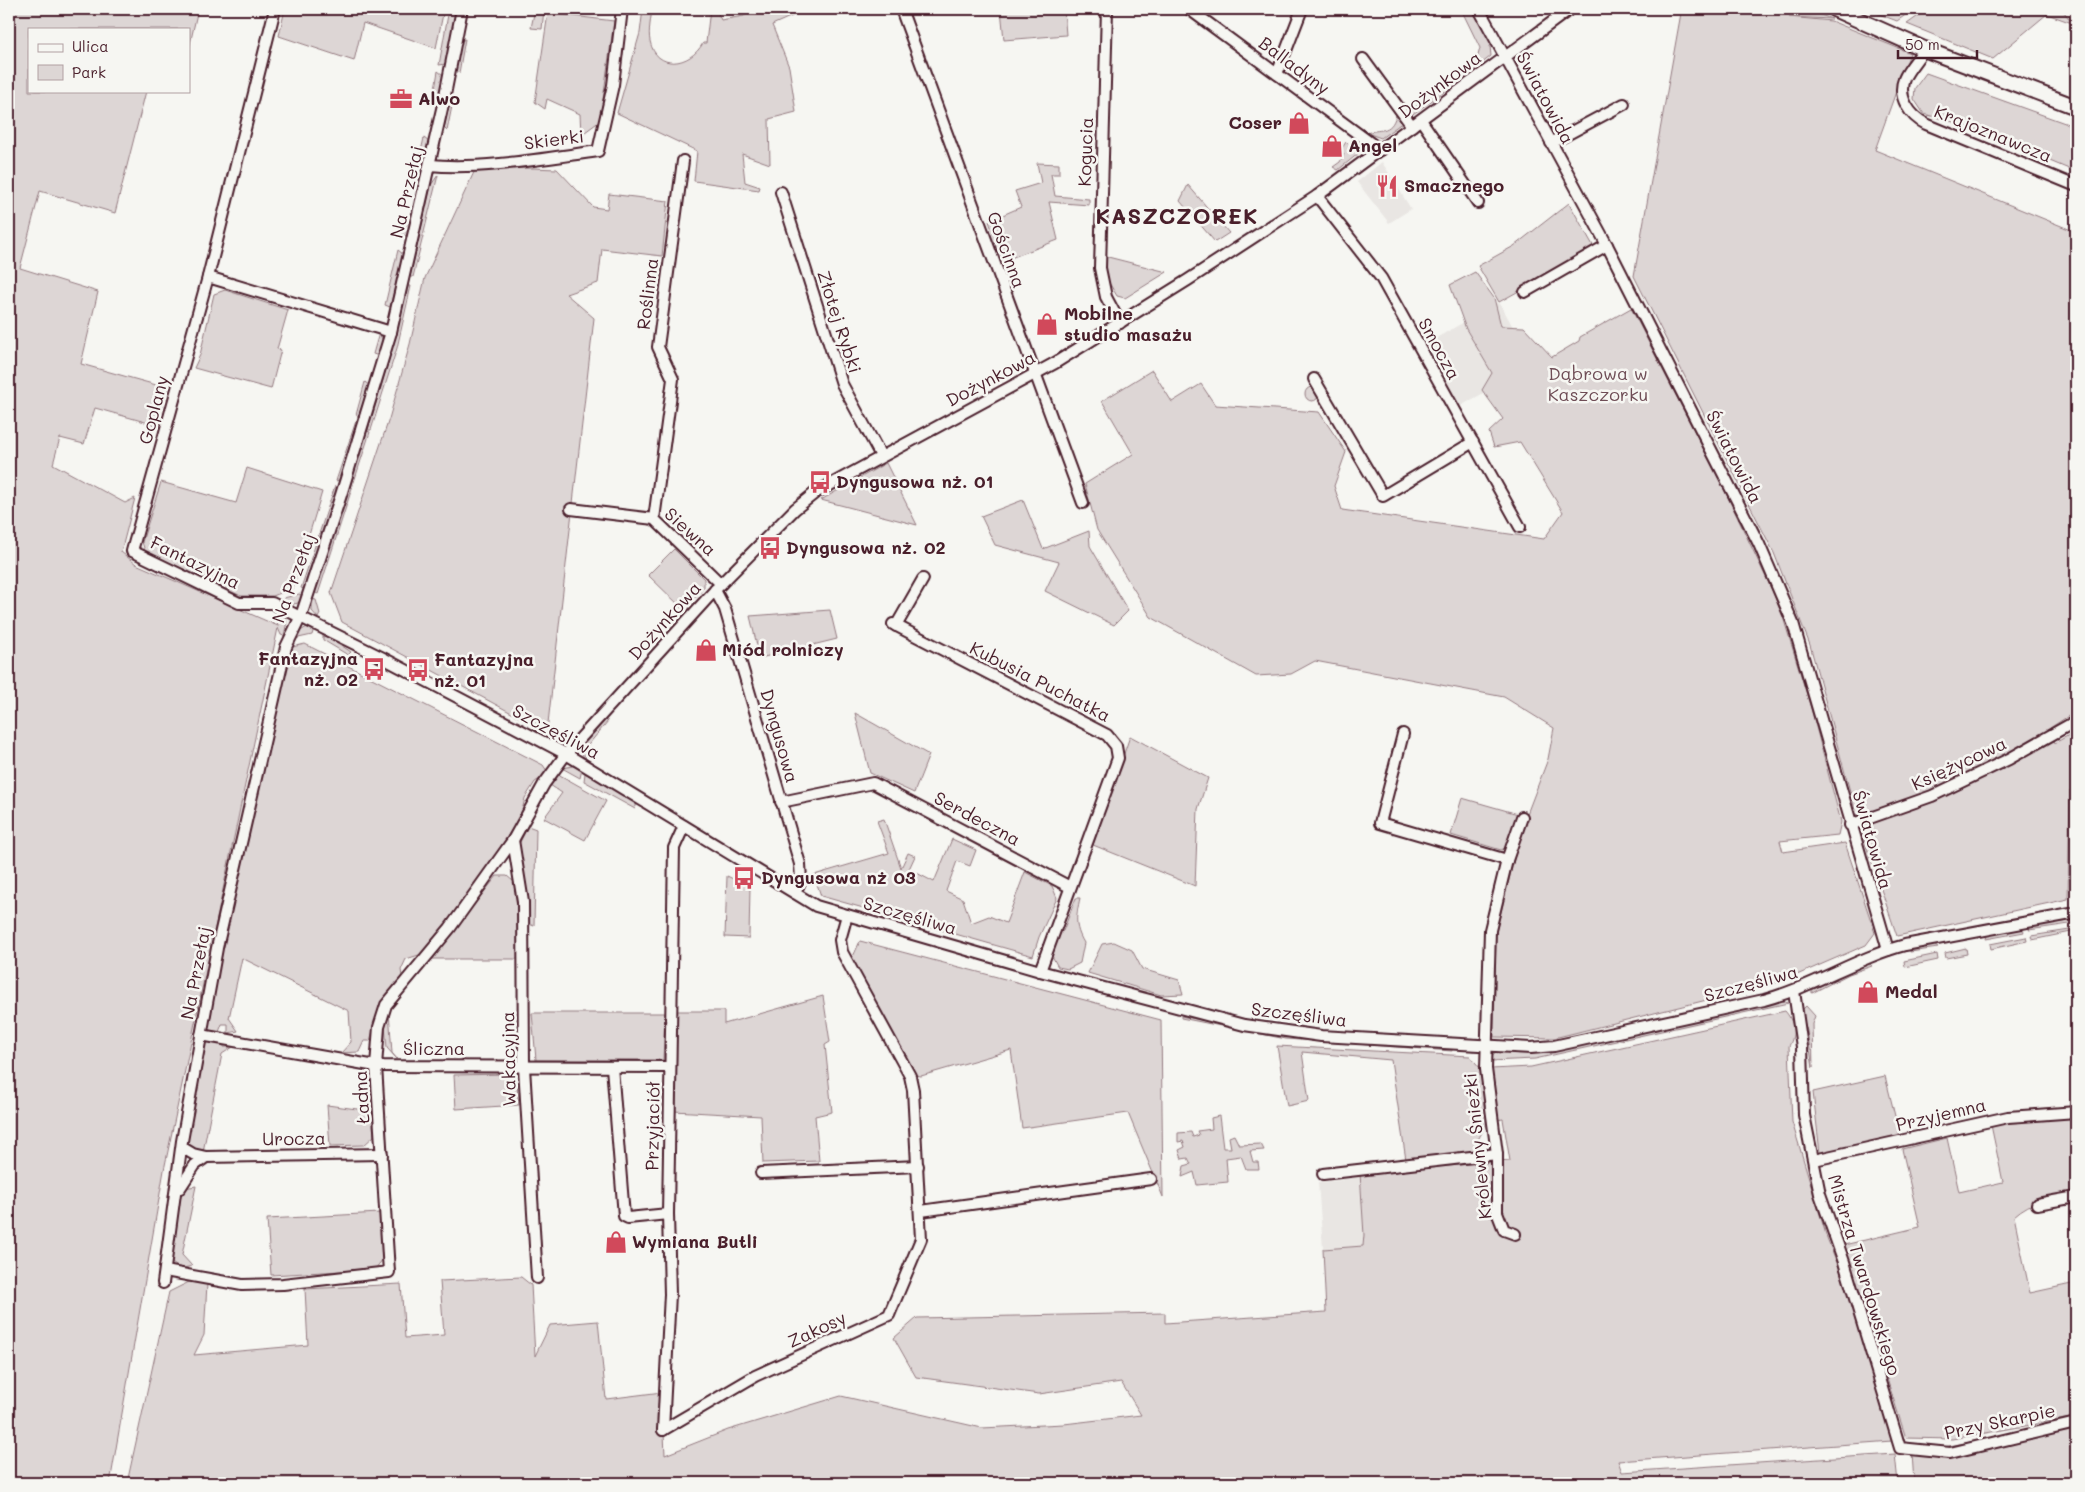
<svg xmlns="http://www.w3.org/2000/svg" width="2085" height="1492" font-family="Mali,sans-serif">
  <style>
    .built { fill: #e9e6e3 }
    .green { fill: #ddd6d5; stroke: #947a80 }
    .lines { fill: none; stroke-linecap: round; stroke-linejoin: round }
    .street-casing { stroke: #4a1f2b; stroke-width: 14 }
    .secondary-casing { stroke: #4a1f2b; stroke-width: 18 }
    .street { stroke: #f6f6f2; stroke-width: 10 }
    .secondary { stroke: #f6f6f2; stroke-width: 14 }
    .labels { text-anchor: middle; stroke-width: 5; stroke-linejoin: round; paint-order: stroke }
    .street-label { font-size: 18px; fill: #4a1f2b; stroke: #f6f6f2 }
    .poi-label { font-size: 18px; font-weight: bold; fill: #4a1f2b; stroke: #f6f6f2; text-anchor: start }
    .park-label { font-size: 18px; fill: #6f4d56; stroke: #f6f6f2 }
    .district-label { font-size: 22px; font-weight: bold; letter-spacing: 1px; fill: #4a1f2b; stroke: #f6f6f2 }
  </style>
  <rect width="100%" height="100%" fill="#f6f6f2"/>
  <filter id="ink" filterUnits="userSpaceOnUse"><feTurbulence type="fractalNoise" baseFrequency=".02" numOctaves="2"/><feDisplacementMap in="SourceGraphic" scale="10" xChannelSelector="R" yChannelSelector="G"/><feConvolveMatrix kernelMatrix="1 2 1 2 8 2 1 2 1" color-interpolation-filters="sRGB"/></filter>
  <g filter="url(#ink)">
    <g class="built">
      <polygon points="1382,162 1411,209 1389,223 1357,182"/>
      <polygon points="1499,302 1534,364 1459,407 1441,376 1448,371 1431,341"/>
      <polygon points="1348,1173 1360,1173 1364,1235 1363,1246 1323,1249 1318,1182 1342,1180"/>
    </g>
    <g class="green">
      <polygon points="9,9 198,9 189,48 189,29 29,29 29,91 146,91 115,213 40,191 20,268 98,292 81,364 167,388 156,425 95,408 84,444 60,438 53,464 125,503 135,498 121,552 136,564 278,626 276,614 277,611 287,621 284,636 281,635 278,628 164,1170 110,1483 9,1483"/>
      <polygon points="285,9 444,9 436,48 363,23 354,61 279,36"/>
      <polygon points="449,9 456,9 446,64 439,65"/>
      <polygon points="535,9 544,9 542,29 531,28"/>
      <path d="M643 9H652C651 19 648 31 650 41 656 71 690 67 703 43H706L710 9H716L721 20 744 16 753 9H808L772 25 789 67 796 112 769 119 770 164 742 154 745 182 760 187 759 190 694 181 697 151 617 113 640 33Z"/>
      <polygon points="1001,9 1064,9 1066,35 1004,40"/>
      <polygon points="1461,9 1475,11 1492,44 1490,46 1491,56 1471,72 1468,68 1476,63 1480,48"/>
      <polygon points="1672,9 1803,9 1832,19 1789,17 1831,21 1910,53 1875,150 2076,232 2076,711 2050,728 2055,743 2076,731 2076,791 2070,790 2068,899 1897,936 1860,828 1810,645 1774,553 1634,276 1681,13"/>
      <polygon points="1873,9 1914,9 1897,21 1871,11"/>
      <polygon points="1928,9 2062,9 2072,23 2047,14 1993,59 1907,24"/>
      <polygon points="548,13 614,21 600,121 581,135 580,114 547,99 545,109 535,102"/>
      <polygon points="465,39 459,73 456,70 461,41"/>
      <polygon points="438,71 443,75 440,94 437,96 434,95"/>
      <polygon points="1926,73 2076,127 2076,172 1964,125 1924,114 1914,99 1915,88"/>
      <polygon points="1452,80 1455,84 1410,116 1407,113"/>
      <polygon points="450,101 453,101 447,131 444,128"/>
      <path d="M1396 115 1403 122 1381 138 1367 133C1378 128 1391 135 1396 115Z"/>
      <polygon points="424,138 429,142 425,160 422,162 419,160"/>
      <polygon points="1346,142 1354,149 1358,145 1359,153 1338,170 1333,167 1340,162 1344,154 1340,151"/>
      <polygon points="1037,163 1059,164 1059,174 1051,174 1055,196 1089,199 1089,205 1049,202 1058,240 1000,262 990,234 993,233 989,221 1021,207 1015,191 1041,183"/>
      <polygon points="531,168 557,169 593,207 607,209 609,194 668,201 662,256 602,249 598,283 566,294 594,318 547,732 342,622 331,593 389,419 410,344 425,278 475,170"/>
      <polygon points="438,175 413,277 410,277 431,185"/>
      <polygon points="1188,185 1229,233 1215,242 1180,201"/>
      <polygon points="1569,203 1595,249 1499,302 1478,266 1514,246"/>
      <polygon points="405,219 411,222 406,236 401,235"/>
      <polygon points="398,250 403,254 390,307 385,305"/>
      <polygon points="1104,256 1167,272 1125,298 1117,296 1108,281"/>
      <polygon points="1475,272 1494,298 1501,326 1524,327 1552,357 1579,341 1580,337 1631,308 1724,489 1771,588 1783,617 1811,708 1841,822 1838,835 1780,841 1783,852 1845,843 1875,933 1866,945 1783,981 1554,1038 1494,1037 1496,932 1522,827 1548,759 1554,728 1504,697 1315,661 1291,674 1256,676 1151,617 1097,530 1085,484 1133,454 1102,401 1152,370 1172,402 1201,384 1215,405 1319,412 1346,452 1334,486 1342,510 1544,539 1563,512 1520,442 1494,447 1489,432 1503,419 1482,390 1492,373 1466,329 1450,285"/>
      <polygon points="407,286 411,286 397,348 371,430 368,430 393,346"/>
      <polygon points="225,290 288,310 277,349 281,350 271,389 194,368 200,355 214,294"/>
      <polygon points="379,333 383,341 380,353 376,355 373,354"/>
      <polygon points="365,382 370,386 358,416 356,415"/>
      <circle cx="1312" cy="394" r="7"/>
      <polygon points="356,421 358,425 341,479 336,481"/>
      <polygon points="367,431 370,432 318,594 314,592"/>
      <polygon points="886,463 917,525 821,500"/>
      <polygon points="247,468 322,492 293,588 273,596 241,596 145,551 142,542 161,482 236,503"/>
      <polygon points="335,486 337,490 304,589 301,588"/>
      <polygon points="1023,500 1043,549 1089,531 1090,546 1128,611 1114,625 1045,591 1059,562 995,545 981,516"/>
      <polygon points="674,549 704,579 704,588 683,609 648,575"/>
      <polygon points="299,594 303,595 298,603 290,605 282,601 284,598"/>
      <polygon points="312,599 316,600 320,614 318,618 312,611"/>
      <polygon points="830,610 837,639 760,658 750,616"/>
      <polygon points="307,627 314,628 312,635 294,639 297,633"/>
      <polygon points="323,633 351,652 348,655 323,640"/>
      <polygon points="305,644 543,765 547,771 543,777 535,782 525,798 521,815 487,868 431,944 419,955 406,959 401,970 402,976 380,1005 370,1041 364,1041 359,1052 341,1053 351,1042 349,1011 242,958 229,1018 238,1031 228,1033 228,1024 222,1024 219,1032 209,1030 207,1027 221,951 292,647"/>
      <polygon points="855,713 929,755 914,793 870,773"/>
      <path d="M603 720 608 721 584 750 586 760C572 745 593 730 603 720Z"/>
      <polygon points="1130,736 1208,778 1198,809 1195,886 1093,845"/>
      <polygon points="573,766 582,769 580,778 562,768"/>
      <polygon points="585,773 637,803 635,809 584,781"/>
      <polygon points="558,774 606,801 585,840 544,818 562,793 550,785"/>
      <polygon points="1462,798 1518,814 1508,847 1501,850 1451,835"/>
      <polygon points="884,819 901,868 908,853 915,856 909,869 934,882 952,839 976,850 970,866 957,861 946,891 963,899 971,923 989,916 1006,923 1025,872 1052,886 1057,898 1039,937 1033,956 821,896 814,875 889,853 877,821"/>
      <polygon points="528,826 536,829 534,926 529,924 519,844"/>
      <polygon points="497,876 507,876 519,886 518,959 430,959"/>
      <polygon points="727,876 750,887 749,938 725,937"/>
      <path d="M1076 898H1080C1076 916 1074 926 1084 943L1080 963 1068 969 1058 967 1051 954 1058 933 1063 931Z"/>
      <polygon points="2076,920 2076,923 2029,930 2030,927"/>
      <polygon points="2022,928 2024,932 1986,939 1987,935"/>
      <polygon points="2076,929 2076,931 2032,940 2031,936"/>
      <polygon points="2026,937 2027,941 1991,949 1990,944"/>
      <polygon points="860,941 1161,1020 1163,1197 1128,1113 1022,1128 1011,1050 921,1076 915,1075 852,959"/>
      <polygon points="1114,942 1132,950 1142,969 1179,980 1183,994 1161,995 1088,973 1102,944"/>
      <polygon points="1934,945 1938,948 1910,952 1910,950"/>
      <polygon points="1966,948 1967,954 1946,958 1945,953"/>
      <polygon points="1937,954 1938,960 1905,967 1904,961"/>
      <polygon points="1869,963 1872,966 1849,974 1812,993 1812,990"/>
      <polygon points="417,977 389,1011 392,1053 397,1059 387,1048 384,1016 410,980"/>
      <polygon points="823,996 830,1042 825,1045 832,1112 815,1116 819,1161 763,1163 761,1116 674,1111 677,1011 724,1011 724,1024"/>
      <polygon points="1780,1000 1788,1003 1535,1059 1490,1061 1495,1052 1527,1053 1558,1051"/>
      <polygon points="1806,1006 1815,1016 1812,1024 1813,1068 1807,1031 1801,1011"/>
      <path d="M1785 1011C1794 1021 1796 1034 1789 1046L1792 1122 1827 1238 1848 1290 1892 1441 1618 1461 1622 1472 1895 1454 1898 1483H127L169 1292 189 1282 207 1284 204 1335 194 1355 308 1345 305 1289 401 1284 405 1338 444 1335 440 1281 521 1277 531 1285 535 1356 550 1325 598 1321 606 1399 662 1392 665 1455 728 1430 841 1396 982 1428 1064 1424 1141 1415 1121 1382 1039 1394 916 1377 894 1338 917 1318 1165 1313V1323L1326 1312 1323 1249 1363 1246 1364 1235 1360 1173 1510 1161 1503 1119 1496 1120 1491 1069 1531 1067Z"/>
      <polygon points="532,1013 665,1013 663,1060 536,1060"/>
      <polygon points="1181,1016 1287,1037 1452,1048 1452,1051 1286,1039 1181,1018"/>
      <polygon points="209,1040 223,1043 224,1047 233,1047 222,1054 203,1152 189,1148 187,1141 204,1044"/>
      <polygon points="1277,1046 1470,1056 1480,1068 1483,1067 1488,1120 1478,1140 1480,1150 1406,1160 1391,1060 1302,1052 1309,1101 1287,1106"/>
      <polygon points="506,1074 517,1085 519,1105 456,1109 454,1075"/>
      <polygon points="1885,1076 1900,1136 1820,1153 1813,1092"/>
      <polygon points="327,1105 372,1111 374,1136 364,1145 330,1146"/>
      <polygon points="1219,1116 1223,1148 1231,1148 1229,1137 1234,1135 1239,1145 1261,1144 1264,1150 1250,1151 1253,1162 1258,1162 1259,1169 1246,1169 1241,1156 1226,1158 1228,1182 1197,1185 1194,1172 1182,1177 1184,1166 1191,1164 1188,1158 1182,1159 1179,1150 1185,1147 1183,1141 1178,1142 1178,1133 1191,1132 1193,1137 1199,1135 1197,1131 1212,1129 1211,1118"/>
      <path d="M2076 1117V1192C2054 1196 2030 1201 2014 1216L2030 1293 2076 1283V1417L1952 1439 1906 1438 1844 1245 1920 1227 1902 1149 1947 1138 1959 1192 2003 1182 1991 1125 2010 1121Z"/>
      <polygon points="196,1186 182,1255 192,1266 180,1269 172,1263 171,1255 180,1195 184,1188"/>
      <polygon points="380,1213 383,1259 375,1269 271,1275 267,1219"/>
      <polygon points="2076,1422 2076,1483 1914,1483 1912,1453"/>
    </g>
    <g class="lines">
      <defs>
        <g id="street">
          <path d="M275 9 208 277 132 551 239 603H272L381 657 566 754 816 906 1040 971 1244 1025 1321 1036 1531 1048 1554 1046 1764 1000C1813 987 1856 958 1905 945L2076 913"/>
          <polyline points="901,9 1083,503"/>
          <polyline points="1107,9 1100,268 1106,297 1120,323"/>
          <polyline points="1189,9 1380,150"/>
          <polyline points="1479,9 1607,245 1759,544 1793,623 1888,950"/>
          <path d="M1924 49C1918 59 1908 69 1904 79 1897 97 1910 116 1926 124L2076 186"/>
          <polyline points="1363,59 1412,126"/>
          <polyline points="1277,74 1302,9"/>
          <polyline points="1421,120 1478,203"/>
          <polyline points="1551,143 1624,104"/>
          <path d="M430 165C481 170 547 158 598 151L613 85 622 9"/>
          <polyline points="781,192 842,384 881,456"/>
          <polyline points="1317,196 1381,278 1520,527"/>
          <polyline points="208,277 391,332"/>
          <polyline points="1525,292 1607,245"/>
          <polyline points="1314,379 1383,496 1473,442"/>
          <polyline points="571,509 654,519 721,584"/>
          <polyline points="654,519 673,379 658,347 683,161"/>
          <polyline points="715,590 725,609 800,864 801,880 795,893"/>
          <polyline points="893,624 1107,735 1116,746 1118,758 1040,971"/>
          <polyline points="896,626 923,579"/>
          <polyline points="1403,734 1380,823 1507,860 1490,930 1486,1069 1497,1154 1497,1212 1504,1230 1515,1234"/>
          <polyline points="781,802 873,783 1070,887"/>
          <polyline points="1850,825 1932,796 2009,759 2076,721"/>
          <polyline points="513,840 523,902 524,1067 537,1278"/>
          <polyline points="1507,860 1522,817"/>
          <polyline points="1794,991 1802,1047 1804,1115 1820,1194 1844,1262 1900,1448 1950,1453 2076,1423"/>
          <polyline points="201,1035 376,1066 670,1067"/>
          <polyline points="612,1067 624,1216 628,1218 668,1214"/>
          <polyline points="183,1148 193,1154 206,1157 382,1154"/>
          <polyline points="1814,1160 2008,1117 2076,1112"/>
          <polyline points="761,1173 918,1166"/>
          <polyline points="1323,1174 1497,1154"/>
          <polyline points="180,1188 195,1165 206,1157"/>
          <polyline points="2037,1204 2076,1197"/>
          <polyline points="921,1211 1151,1179"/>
          <polyline points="165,1271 242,1285 283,1284 389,1272 376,1066 379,1027 386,1005 450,928 513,840 544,784 566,754 715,590 795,509 815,493 1055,363 1188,280 1317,196 1570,9"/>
          <polyline points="163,1283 182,1141 217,948 286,647 301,616 341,495 391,332 444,100 462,9"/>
          <polyline points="663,1430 755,1376 889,1315 921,1239 913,1090 910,1076 842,952 840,940 847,915"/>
          <polyline points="663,1430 670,1294 668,1214 674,848 684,826"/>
        </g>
        <polyline id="secondary" points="1834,9 1924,49 2076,107"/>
      </defs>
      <use href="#street" class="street-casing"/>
      <use href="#secondary" class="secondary-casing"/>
      <use href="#street" class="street"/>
      <use href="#secondary" class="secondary"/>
    </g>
  </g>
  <defs>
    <symbol id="office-bare" viewBox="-9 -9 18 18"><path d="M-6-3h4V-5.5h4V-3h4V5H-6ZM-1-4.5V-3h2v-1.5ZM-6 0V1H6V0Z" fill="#d1495b" stroke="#f6f6f2" stroke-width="2.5" paint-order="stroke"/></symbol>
    <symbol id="shop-bare" viewBox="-9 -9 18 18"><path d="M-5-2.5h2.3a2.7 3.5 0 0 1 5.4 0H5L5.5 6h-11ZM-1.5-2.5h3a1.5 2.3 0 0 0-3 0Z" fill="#d1495b" stroke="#f6f6f2" stroke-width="2.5" paint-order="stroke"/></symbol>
    <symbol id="restaurant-bare" viewBox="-9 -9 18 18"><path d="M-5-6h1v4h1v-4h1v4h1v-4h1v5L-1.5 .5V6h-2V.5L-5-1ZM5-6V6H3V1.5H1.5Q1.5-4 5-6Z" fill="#d1495b" stroke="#f6f6f2" stroke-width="2.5" paint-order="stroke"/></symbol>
    <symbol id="bus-bare" viewBox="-9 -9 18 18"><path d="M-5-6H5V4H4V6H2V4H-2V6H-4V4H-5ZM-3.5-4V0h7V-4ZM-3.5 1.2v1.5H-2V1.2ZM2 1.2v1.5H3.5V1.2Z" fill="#d1495b" stroke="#f6f6f2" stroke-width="2.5" paint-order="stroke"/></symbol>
  </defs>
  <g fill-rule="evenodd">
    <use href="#office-bare" x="385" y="83" width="32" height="32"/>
    <use href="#shop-bare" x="1283" y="107" width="32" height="32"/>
    <use href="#shop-bare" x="1316" y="130" width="32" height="32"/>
    <use href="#restaurant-bare" x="1371" y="170" width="32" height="32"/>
    <use href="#shop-bare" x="1031" y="308" width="32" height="32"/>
    <use href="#bus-bare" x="804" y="466" width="32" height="32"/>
    <use href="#bus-bare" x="754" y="532" width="32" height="32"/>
    <use href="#shop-bare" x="690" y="634" width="32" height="32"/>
    <use href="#bus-bare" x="358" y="653" width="32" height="32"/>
    <use href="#bus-bare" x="402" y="654" width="32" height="32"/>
    <use href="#bus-bare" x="728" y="862" width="32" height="32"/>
    <use href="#shop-bare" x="1852" y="976" width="32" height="32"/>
    <use href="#shop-bare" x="600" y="1226" width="32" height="32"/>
  </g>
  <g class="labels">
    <g class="street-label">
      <text transform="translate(1294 66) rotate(37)" y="6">Balladyny</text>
      <text transform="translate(1440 85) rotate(-37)" y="6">Dożynkowa</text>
      <text transform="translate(1545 98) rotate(62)" y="6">Światowida</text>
      <text transform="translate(1993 134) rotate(22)" y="6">Krajoznawcza</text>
      <text transform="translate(554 140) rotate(-7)" y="6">Skierki</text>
      <text transform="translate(1086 152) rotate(-88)" y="6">Kogucia</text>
      <text transform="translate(407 192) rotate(-77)" y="6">Na Przełaj</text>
      <text transform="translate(1006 250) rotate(70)" y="6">Gościnna</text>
      <text transform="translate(648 294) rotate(-83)" y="6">Roślinna</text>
      <text transform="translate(839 322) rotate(72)" y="6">Złotej Rybki</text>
      <text transform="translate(1439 349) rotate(61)" y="6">Smocza</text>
      <text transform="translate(991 379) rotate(-28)" y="6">Dożynkowa</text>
      <text transform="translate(154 410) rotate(-75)" y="6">Goplany</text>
      <text transform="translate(1734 457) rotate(63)" y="6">Światowida</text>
      <text transform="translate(690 532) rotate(42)" y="6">Siewna</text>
      <text transform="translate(195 563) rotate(26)" y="6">Fantazyjna</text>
      <text transform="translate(294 578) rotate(-70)" y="6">Na Przełaj</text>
      <text transform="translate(665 621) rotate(-48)" y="6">Dożynkowa</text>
      <text transform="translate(1040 682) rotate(27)" y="6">Kubusia Puchatka</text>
      <text transform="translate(556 732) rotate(28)" y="6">Szczęśliwa</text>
      <text transform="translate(779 736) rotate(74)" y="6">Dyngusowa</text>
      <text transform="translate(1959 764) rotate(-25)" y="6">Księżycowa</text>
      <text transform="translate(977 819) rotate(28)" y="6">Serdeczna</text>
      <text transform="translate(1872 840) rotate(74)" y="6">Światowida</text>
      <text transform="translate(910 916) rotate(16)" y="6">Szczęśliwa</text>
      <text transform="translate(196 973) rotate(-79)" y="6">Na Przełaj</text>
      <text transform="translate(1751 984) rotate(-15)" y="6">Szczęśliwa</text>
      <text transform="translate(1299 1015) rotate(7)" y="6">Szczęśliwa</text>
      <text x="434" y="1055">Śliczna</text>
      <text transform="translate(509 1059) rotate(-91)" y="6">Wakacyjna</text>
      <text transform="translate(362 1097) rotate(-93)" y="6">Ładna</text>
      <text transform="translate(1941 1115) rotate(-13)" y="6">Przyjemna</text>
      <text transform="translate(653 1126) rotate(-89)" y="6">Przyjaciół</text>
      <text transform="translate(294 1139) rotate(-1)" y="6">Urocza</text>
      <text transform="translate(1478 1146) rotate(-96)" y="6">Królewny Śnieżki</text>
      <text transform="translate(1864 1275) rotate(73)" y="6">Mistrza Twardowskiego</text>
      <text transform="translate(817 1330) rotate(-25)" y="6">Zakosy</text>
      <text transform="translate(2000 1422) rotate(-12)" y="6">Przy Skarpie</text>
    </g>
    <g class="poi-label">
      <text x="418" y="105">Alwo</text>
      <text x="1282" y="129" text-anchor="end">Coser</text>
      <text x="1348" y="152">Angel</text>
      <text x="1404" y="192">Smacznego</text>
      <text x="1064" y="320">Mobilne<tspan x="1064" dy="21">studio masażu</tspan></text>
      <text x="836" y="488">Dyngusowa nż. 01</text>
      <text x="786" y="554">Dyngusowa nż. 02</text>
      <text x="722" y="656">Miód rolniczy</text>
      <text x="358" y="665" text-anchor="end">Fantazyjna<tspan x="358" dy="21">nż. 02</tspan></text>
      <text x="434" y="666">Fantazyjna<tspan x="434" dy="21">nż. 01</tspan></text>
      <text x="761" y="884">Dyngusowa nż 03</text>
      <text x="1885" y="998">Medal</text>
      <text x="632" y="1248">Wymiana Butli</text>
    </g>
    <g class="park-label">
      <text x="1598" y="380">Dąbrowa w<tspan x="1598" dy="21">Kaszczorku</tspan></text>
    </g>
    <g class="district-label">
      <text x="1177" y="224">KASZCZOREK</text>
    </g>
  </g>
  <rect width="2085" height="1492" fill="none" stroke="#f6f6f2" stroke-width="30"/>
  <rect x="15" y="15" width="2055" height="1462" fill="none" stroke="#4a1f2b" stroke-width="2" filter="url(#ink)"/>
  <rect x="28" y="28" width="162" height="65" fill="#f6f6f2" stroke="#b1a0a2"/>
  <rect x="38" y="44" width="25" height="8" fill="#f6f6f2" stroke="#b1a0a2"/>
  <text x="72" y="52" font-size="15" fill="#4a1f2b">Ulica</text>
  <rect x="38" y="65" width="25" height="15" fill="#ddd6d5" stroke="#b1a0a2"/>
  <text x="72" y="78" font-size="15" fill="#4a1f2b">Park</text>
  <path d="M1898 50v8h79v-8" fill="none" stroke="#4a1f2b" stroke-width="2.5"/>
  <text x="1905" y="50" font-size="15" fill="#4a1f2b" stroke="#f6f6f2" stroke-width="4" paint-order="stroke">50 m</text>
</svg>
